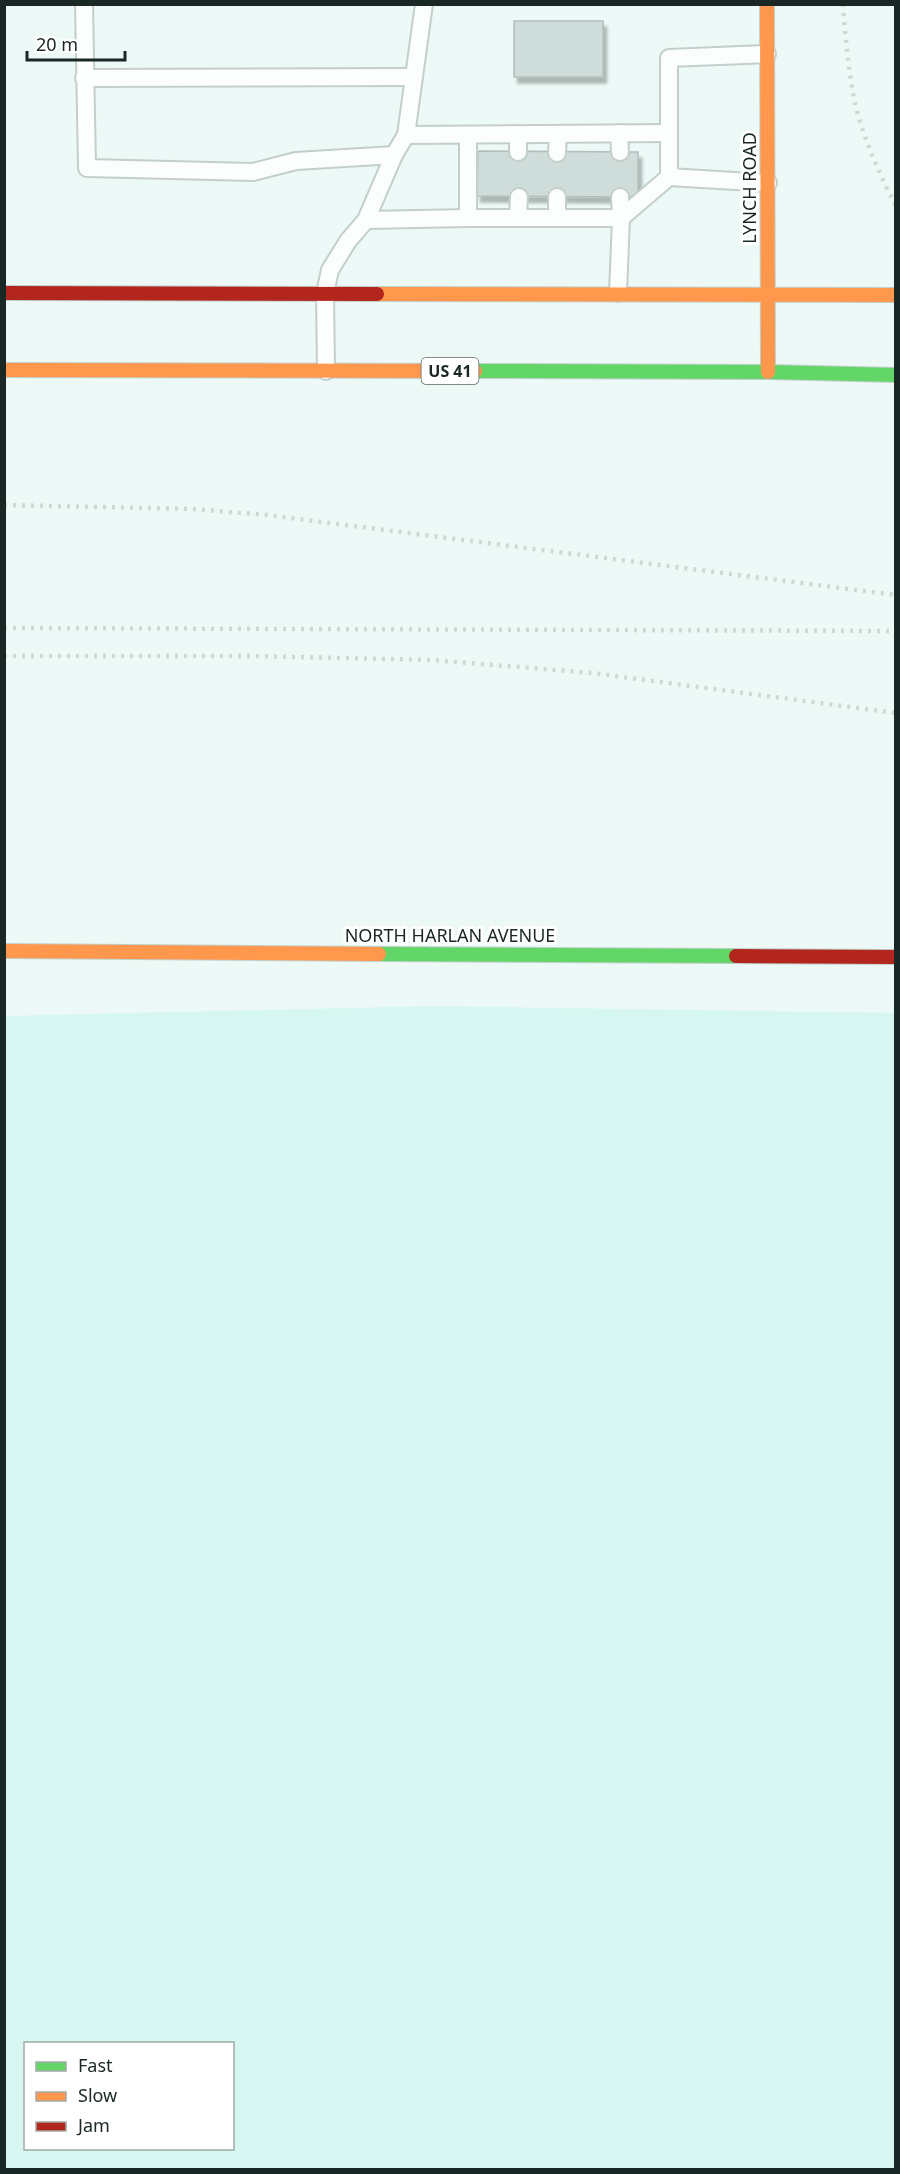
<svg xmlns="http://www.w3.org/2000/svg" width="900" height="2174" font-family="'Noto Sans',sans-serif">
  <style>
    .green { fill: #d6f7f1; fill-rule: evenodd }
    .building { fill: #cfddda; stroke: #b1bebc; stroke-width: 1.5; filter: url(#shadow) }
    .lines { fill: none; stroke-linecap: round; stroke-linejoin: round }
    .lane-casing { stroke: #c2cfcc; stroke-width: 20 }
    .fast-casing { stroke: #c2cfcc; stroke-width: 16 }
    .slow-casing { stroke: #c2cfcc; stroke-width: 16 }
    .jam-casing { stroke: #c2cfcc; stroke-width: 16 }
    .lane { stroke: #fcfefe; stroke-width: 16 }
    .fast { stroke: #63d668; stroke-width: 14 }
    .slow { stroke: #ff974d; stroke-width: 14 }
    .jam { stroke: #b3261e; stroke-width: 14 }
    .rail { stroke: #d2d7d6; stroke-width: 4.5; stroke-dasharray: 3 6; stroke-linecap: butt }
    .labels { text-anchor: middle; stroke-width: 6; stroke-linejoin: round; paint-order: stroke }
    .shield { fill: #fff; stroke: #5e6866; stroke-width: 1.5 }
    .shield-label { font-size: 16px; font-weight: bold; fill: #192825 }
    .street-label { font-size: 18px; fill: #192825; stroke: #fff }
  </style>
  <defs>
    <filter id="shadow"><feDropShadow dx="3.5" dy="6" stdDeviation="1.5" flood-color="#0004"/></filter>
  </defs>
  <rect width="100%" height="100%" fill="#ecf9f6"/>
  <path class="green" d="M432 1006 895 1013V2169H5V1016ZM26 2044H232V2148H26Z"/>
  <g class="building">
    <rect x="514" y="21" width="89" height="56"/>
    <polygon points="478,151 638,152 638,197 477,196"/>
  </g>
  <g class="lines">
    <defs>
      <g id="lane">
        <polyline points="84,4 87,168 253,172 296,161 394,155"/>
        <polyline points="767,54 669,58 669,177 768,183"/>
        <polyline points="84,78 414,77"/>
        <polyline points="619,133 620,152"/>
        <polyline points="518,134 518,152"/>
        <polyline points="406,135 669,133"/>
        <polyline points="468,135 468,218"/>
        <polyline points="557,153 558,134"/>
        <polyline points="557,197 557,218"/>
        <polyline points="518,218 519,197"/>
        <polyline points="366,220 468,218 621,218 620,197"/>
        <polyline points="618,293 621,218 669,177"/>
        <polyline points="326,371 325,293 330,270 348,241 366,220 394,155 406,135 424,4"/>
      </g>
      <g id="fast">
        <polyline points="475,371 768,372 896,375"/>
        <polyline points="379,954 736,956"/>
      </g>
      <g id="slow">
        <polyline points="767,4 768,372"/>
        <polyline points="377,294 896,295"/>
        <polyline points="4,370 475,371"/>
        <polyline points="4,951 379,954"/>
      </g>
      <g id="jam">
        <polyline points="4,293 377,294"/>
        <polyline points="736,956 896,957"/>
      </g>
    </defs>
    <use href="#lane" class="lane-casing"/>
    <use href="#fast" class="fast-casing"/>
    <use href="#slow" class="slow-casing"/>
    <use href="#jam" class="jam-casing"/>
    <use href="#lane" class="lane"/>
    <use href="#fast" class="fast"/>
    <use href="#slow" class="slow"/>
    <use href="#jam" class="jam"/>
    <g class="rail">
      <path d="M843 4C845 34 848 64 853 93 860 131 878 172 896 206"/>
      <polyline points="4,505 193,509 267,515 896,595"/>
      <polyline points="4,628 896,631"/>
      <polyline points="4,656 251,656 433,660 592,673 896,713"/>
    </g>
  </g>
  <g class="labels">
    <rect class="shield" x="421.5" y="358" width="57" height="26" rx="4.5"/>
    <g class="shield-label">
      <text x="450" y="377">US 41</text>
    </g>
    <g class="street-label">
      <text transform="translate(750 188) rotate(-90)" y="6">LYNCH ROAD</text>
      <text x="450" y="942">NORTH HARLAN AVENUE</text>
    </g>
  </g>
  <rect width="900" height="2174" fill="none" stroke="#192825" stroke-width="12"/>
  <rect x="24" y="2042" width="210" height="108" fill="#ffffff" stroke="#a3a9a8" stroke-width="1.5"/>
  <rect x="36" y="2062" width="30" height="9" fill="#63d668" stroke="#a3a9a8" stroke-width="1.5"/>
  <text x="78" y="2072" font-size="18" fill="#192825">Fast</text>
  <rect x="36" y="2092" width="30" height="9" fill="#ff974d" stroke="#a3a9a8" stroke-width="1.5"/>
  <text x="78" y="2102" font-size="18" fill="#192825">Slow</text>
  <rect x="36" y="2122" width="30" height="9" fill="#b3261e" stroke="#a3a9a8" stroke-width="1.5"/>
  <text x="78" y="2132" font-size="18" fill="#192825">Jam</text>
  <path d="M27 51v9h98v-9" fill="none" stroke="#192825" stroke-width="3"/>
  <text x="36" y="51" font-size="18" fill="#192825" stroke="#ffffff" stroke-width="4.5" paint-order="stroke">20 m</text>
</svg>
